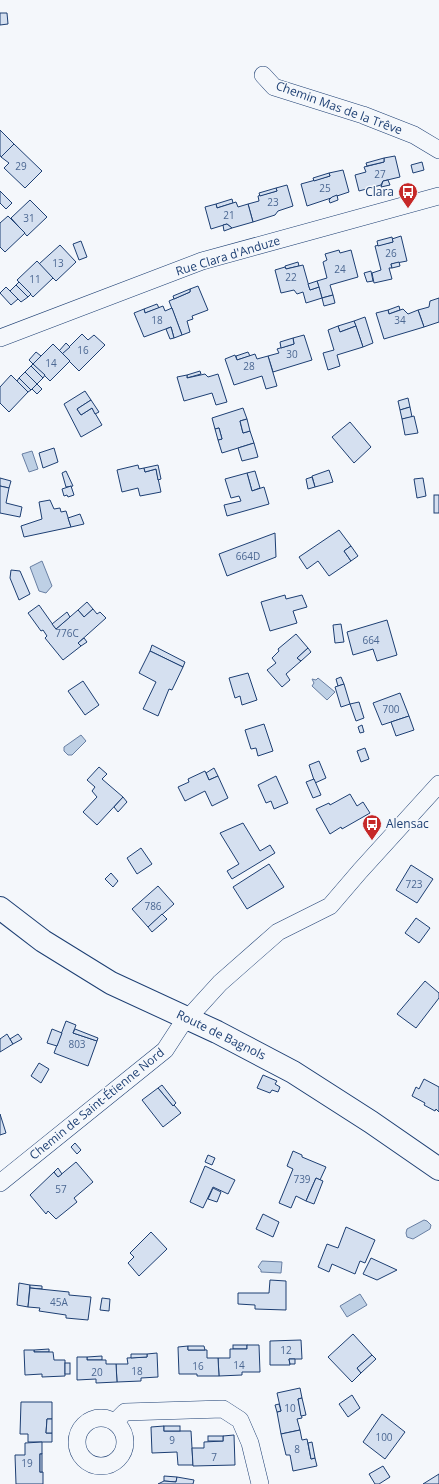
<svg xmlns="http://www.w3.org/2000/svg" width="439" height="1484" font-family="'Open Sans',sans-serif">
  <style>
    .water { fill: #bed0e5; stroke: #687fa3 }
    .building { fill: #d5e0f0; stroke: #1d3f73 }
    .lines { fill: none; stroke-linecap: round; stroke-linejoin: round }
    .minor-casing { stroke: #1d3f73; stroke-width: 18 }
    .primary-casing { stroke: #1d3f73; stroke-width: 24 }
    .minor { stroke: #f4f7fb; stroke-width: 17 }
    .primary { stroke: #f4f7fb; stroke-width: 22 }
    .labels { text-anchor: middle; stroke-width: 3; stroke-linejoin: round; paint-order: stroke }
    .number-label { font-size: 10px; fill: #4b6792 }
    .street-label { font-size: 12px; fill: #1d3f73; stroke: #f4f7fb }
    .poi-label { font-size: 12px; fill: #1d3f73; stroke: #f4f7fb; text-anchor: end }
  </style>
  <rect width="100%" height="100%" fill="#f4f7fb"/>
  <g class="water">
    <polygon points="32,451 38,469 29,472 22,454"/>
    <polygon points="42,561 52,586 46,593 39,591 30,567"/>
    <polygon points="318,678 335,692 327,700 312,686 314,683 312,679 316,680"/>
    <polygon points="81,735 86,741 72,755 68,755 64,751 64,747"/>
    <polygon points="424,1220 427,1221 431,1225 430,1229 413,1239 407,1237 406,1233 407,1229"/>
    <polygon points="262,1261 282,1262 281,1273 261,1272 261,1270 258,1267"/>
    <polygon points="360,1294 367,1305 347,1317 340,1306"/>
  </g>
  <g class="building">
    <polygon points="0,13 7,13 8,24 0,25"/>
    <polygon points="0,130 14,144 1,157 0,155"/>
    <polygon points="14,144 42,171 25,188 4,168 9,163 1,157"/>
    <polygon points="395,156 400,177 383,181 381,185 359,191 355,175 366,172 364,167 384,162 384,158"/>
    <polygon points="384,158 384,162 367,166 366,163"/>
    <polygon points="422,162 424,170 413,173 411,165"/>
    <polygon points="343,170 349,192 307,206 301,184 330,176 329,173"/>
    <polygon points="329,173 330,176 314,181 313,178"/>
    <polygon points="388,180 390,185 381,187 383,181"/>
    <polygon points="287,185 293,206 278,211 275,215 253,222 248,204 259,201 258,196 277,191 276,188"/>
    <polygon points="276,188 277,191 260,196 259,193"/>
    <polygon points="0,191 12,203 6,209 0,203"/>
    <polygon points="337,195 338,200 330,203 329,200 332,197"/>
    <polygon points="232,199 233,203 217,208 216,204"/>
    <polygon points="30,200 47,217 27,236 11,218"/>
    <polygon points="236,202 238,207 248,204 253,222 232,228 227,224 211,229 205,207 216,204 217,208"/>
    <polygon points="8,216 25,233 5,252 0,247 0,223"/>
    <polygon points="227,224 232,228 224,231 223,225"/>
    <polygon points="401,236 407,261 391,264 392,268 389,268 392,279 374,283 372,273 381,270 375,246 393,242 392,239"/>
    <polygon points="392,237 393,242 378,246 377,241"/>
    <polygon points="81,241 87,257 79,260 73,244"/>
    <polygon points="60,245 76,262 56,281 39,264"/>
    <polygon points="339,250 340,253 351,250 358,277 330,285 333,295 322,298 317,281 327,278 323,262 327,260 325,254"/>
    <polygon points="37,261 53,278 33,297 17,280"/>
    <polygon points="298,262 299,266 286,269 285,266"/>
    <polygon points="399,262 400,266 392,268 391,264"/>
    <polygon points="303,265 310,290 319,287 322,298 306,303 303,292 297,294 294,290 281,293 275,270 285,267 286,269"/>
    <polygon points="371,271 373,281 367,282 364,273"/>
    <polygon points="317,281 319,287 310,290 308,284"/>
    <polygon points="19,282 31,294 28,297 16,285"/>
    <polygon points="16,285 28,297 21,302 10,291"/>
    <polygon points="198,286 208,310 192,316 193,319 187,321 190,332 182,335 169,301 190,292 190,289"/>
    <polygon points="6,287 18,299 11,305 0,293"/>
    <polygon points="190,289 190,292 174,299 173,296"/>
    <polygon points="333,295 335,303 324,306 322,298"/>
    <polygon points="439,298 439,322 424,327 418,310 429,307 430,301"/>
    <polygon points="157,304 159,308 145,313 144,309"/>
    <polygon points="163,306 165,311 172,308 182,335 174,338 171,327 144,337 134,313 144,309 145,313"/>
    <polygon points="399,306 400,310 389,314 388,310"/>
    <polygon points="403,309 408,314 418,310 424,327 384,339 376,313 388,310 389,314"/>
    <polygon points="365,317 373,343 363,347 354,321"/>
    <polygon points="354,321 356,326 340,332 338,326"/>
    <polygon points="338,326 340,332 356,326 363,347 337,355 340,366 328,370 323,353 334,350 328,330"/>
    <polygon points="171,327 174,338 170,339 166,329"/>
    <polygon points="82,334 88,340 94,335 105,345 79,371 62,354"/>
    <polygon points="304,335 312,360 273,372 268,356 279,353 277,349 294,344 293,338"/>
    <polygon points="293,338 294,344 281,348 280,342"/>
    <polygon points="66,343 70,347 62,354 59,351"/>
    <polygon points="53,344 70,361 50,381 33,364"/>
    <polygon points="36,352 41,356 33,364 29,360"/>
    <polygon points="248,352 250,356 237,360 236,356"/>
    <polygon points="255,354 257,359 268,356 277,386 266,389 262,376 234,385 225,359 235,355 237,360"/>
    <polygon points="33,364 45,375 43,378 31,366"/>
    <polygon points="31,366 43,378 37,384 25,372"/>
    <polygon points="200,371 201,374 187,378 187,375"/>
    <polygon points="25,372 37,384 31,390 19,378"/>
    <polygon points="205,374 208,377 218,374 227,402 216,405 212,393 184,401 177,377 187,375 187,378"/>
    <polygon points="11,375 28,392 9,412 0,403 0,387"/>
    <polygon points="19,378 31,390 28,392 17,381"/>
    <polygon points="37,384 42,389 37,394 32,389"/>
    <polygon points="85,391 91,400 77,409 81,415 92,408 102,425 81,437 64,404"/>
    <polygon points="408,398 410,407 400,410 398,401"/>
    <polygon points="91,400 99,412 95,414 92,408 81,415 77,409"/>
    <polygon points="410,407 412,417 402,419 400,410"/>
    <polygon points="243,408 247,419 240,421 243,433 250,431 254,443 222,453 218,440 222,439 219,428 215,429 212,418"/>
    <polygon points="414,416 418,433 405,435 402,419"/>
    <polygon points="247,419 250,431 243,433 240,421"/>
    <polygon points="350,422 371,447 354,463 332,437"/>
    <polygon points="219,428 222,439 218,440 215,429"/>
    <polygon points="254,443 258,457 242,461 238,448"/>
    <polygon points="54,448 58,462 43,468 39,453"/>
    <polygon points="138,465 139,469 144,468 145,472 156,469 161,492 140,496 138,488 122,492 117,470"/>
    <polygon points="158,465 161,479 158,480 156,469 145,472 144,468"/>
    <polygon points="329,470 333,482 315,487 312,476"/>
    <polygon points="66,471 73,486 66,487 62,473"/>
    <polygon points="255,471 260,488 252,491 247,473"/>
    <polygon points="247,473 252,491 264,487 269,504 227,516 224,505 241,501 239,496 231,498 225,479"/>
    <polygon points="312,477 315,487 308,489 306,479"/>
    <polygon points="0,478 11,481 9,488 0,486"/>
    <polygon points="423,478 426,496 417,498 414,479"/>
    <polygon points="0,486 9,488 6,503 22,507 20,517 0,513"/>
    <polygon points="71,486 74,495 68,497 67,495 64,496 62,489"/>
    <rect x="434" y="495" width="5" height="18"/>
    <polygon points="50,500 54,509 60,508 61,512 66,511 71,527 24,537 21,526 42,519 39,502"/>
    <polygon points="80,514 84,524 71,527 68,518"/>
    <polygon points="339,530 351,546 344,551 351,561 329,576 318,561 307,569 299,557"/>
    <polygon points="275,533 276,557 227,576 219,554"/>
    <polygon points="351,546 358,556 351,561 344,551"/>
    <polygon points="11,570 20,571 30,594 19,600 10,578"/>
    <polygon points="285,595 286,599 302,595 307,607 293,611 297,623 270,631 261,602"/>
    <polygon points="87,602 93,609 84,617 78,610"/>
    <polygon points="39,605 56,629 78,610 84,617 93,609 97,614 100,612 106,618 78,643 81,646 63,660 45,638 47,636 43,630 41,631 28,613"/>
    <polygon points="67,612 70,617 56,629 52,624"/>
    <polygon points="387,620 397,655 377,661 373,649 353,655 347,632"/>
    <polygon points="341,624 344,642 335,643 333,625"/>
    <polygon points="296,634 308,648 297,658 301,661 286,674 290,680 282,687 267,670 276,663 272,658 279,651 278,649"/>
    <polygon points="84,638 87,642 81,646 78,643"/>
    <polygon points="152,645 185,662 183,667 150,651"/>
    <polygon points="308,648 311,652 301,661 297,658"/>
    <polygon points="150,651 183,667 172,690 169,689 158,716 143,709 156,682 139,673"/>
    <polygon points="248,673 257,700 242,705 240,696 235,698 229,678"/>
    <polygon points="341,677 344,684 338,686 336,679"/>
    <polygon points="83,681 99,705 85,715 68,691"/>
    <polygon points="344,684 350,704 341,707 335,687"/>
    <polygon points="400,693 409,716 382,725 373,703"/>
    <polygon points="359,702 364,718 356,721 350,704"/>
    <polygon points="409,716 414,730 396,736 391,722"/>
    <polygon points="264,724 273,751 258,756 256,748 251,749 245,730"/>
    <polygon points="362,725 364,732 360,733 358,727"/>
    <polygon points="365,748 369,759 361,762 357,751"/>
    <polygon points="319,761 326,778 315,783 309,765"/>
    <polygon points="99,767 107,774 102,779 123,797 97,825 83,812 97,797 92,791 95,787 87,780"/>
    <polygon points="214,768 218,776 209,780 206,773"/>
    <polygon points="205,771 209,780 218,776 228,798 212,806 205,791 185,801 178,787 189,782 188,779"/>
    <polygon points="276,776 288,803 274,809 271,801 266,803 258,785"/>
    <polygon points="314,779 321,795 313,798 306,782"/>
    <polygon points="350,794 357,806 363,802 370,813 342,829 341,827 330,834 316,809 329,803 330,805"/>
    <polygon points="123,797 127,802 118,812 114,807"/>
    <polygon points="243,823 260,851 270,845 275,853 232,879 227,871 239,864 220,833"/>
    <polygon points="141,848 152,864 137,874 127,858"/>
    <polygon points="269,864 284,887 247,909 233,887"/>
    <polygon points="411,865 433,879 417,903 396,890"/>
    <polygon points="111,873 118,881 113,887 105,879"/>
    <polygon points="158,886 174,904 148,927 132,909"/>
    <polygon points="162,914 167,919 152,932 148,927"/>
    <polygon points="416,918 430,928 419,943 405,933"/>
    <polygon points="425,981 439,993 439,998 416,1028 397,1014"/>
    <polygon points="66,1021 76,1025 73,1033 97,1041 88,1066 54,1053"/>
    <polygon points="52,1029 62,1033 57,1046 47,1043"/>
    <polygon points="75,1029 98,1038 97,1041 73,1033"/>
    <polygon points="7,1034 13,1044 0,1052 0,1039"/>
    <polygon points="18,1034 22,1039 13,1044 10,1039"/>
    <polygon points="39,1063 49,1069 41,1083 31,1076"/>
    <polygon points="263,1075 277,1081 275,1084 280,1087 278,1092 272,1090 270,1093 257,1088"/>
    <polygon points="424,1079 439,1087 439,1112 436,1109 435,1111 424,1105 425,1103 412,1096 416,1087 419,1089"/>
    <polygon points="162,1085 176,1103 173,1106 158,1088"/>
    <polygon points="158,1088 173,1106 174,1105 181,1113 163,1127 142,1100"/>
    <polygon points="0,1114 6,1133 0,1135"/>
    <polygon points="75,1143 81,1150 77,1154 71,1147"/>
    <polygon points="293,1151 302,1155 302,1157 326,1167 320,1180 316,1178 306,1201 296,1196 291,1208 279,1203 293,1169 287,1166"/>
    <polygon points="208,1155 215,1158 212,1165 205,1162"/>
    <polygon points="76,1162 93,1182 74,1198 77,1202 56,1219 48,1211 46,1214 30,1195 54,1172 58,1177"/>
    <polygon points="205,1166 235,1180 228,1194 213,1187 203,1208 190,1202"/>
    <polygon points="58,1168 62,1174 58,1177 54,1172"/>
    <polygon points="316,1178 323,1181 314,1204 306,1201"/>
    <polygon points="213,1188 221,1192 217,1202 208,1199"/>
    <polygon points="263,1214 279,1222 273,1237 256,1229"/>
    <polygon points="346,1227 375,1240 365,1263 360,1261 355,1274 332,1264 329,1272 318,1267 327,1244 338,1248"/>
    <polygon points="151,1232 167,1249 139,1276 128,1263 134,1257 130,1253"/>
    <polygon points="371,1258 397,1270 377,1280 363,1274"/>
    <polygon points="270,1280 286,1281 286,1310 255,1309 255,1305 238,1304 238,1293 269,1293"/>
    <polygon points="19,1283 30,1285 28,1307 17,1305"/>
    <polygon points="30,1285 42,1286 42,1289 30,1288"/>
    <polygon points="30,1288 69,1292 69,1295 91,1297 88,1320 66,1318 66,1315 39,1311 40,1308 28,1307"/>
    <polygon points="102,1298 110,1299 109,1311 100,1310"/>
    <polygon points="353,1334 372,1355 357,1368 361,1373 352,1382 328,1357"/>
    <polygon points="301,1340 302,1359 289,1359 290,1365 270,1365 270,1341"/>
    <rect x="233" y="1345" width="14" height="4"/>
    <polygon points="247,1345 259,1345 260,1372 242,1372 242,1375 219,1376 218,1358 230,1358 230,1349 247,1349"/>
    <polygon points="188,1346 188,1350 207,1350 207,1358 218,1358 219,1376 197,1376 197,1374 179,1374 178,1347"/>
    <polygon points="188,1346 204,1346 205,1350 188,1350"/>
    <polygon points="49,1349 49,1352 34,1352 34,1350"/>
    <polygon points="24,1350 34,1350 34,1352 53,1352 54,1360 65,1360 65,1376 42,1377 42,1374 25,1375"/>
    <polygon points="157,1353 158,1377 141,1378 141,1381 117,1382 116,1364 128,1364 127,1358 147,1357 147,1354"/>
    <polygon points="131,1354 147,1354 147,1357 131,1358"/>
    <polygon points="372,1355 376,1359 361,1373 357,1368"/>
    <polygon points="102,1356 102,1360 87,1360 87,1357"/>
    <polygon points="77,1357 87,1357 87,1360 106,1360 106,1364 116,1364 117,1382 96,1383 96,1379 77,1380"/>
    <polygon points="289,1359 295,1359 295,1364 290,1364"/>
    <rect x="65" y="1363" width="5" height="11"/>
    <polygon points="300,1388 302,1398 298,1399 302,1418 297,1419 300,1430 281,1434 277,1412 281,1411 277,1393"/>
    <polygon points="352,1395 360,1408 348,1417 339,1404"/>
    <polygon points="302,1398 306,1415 301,1416 298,1399"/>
    <polygon points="21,1402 52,1402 52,1419 47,1419 46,1433 52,1433 52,1442 28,1442 28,1434 20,1434"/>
    <polygon points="279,1404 281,1411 277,1412 275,1405"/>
    <polygon points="382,1414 405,1432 385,1459 363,1442"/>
    <polygon points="47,1419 52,1419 52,1433 46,1433"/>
    <polygon points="164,1426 164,1431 191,1431 193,1465 178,1465 177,1452 152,1453 151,1427"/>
    <rect x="164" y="1426" width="16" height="5"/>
    <polygon points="300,1430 302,1440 307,1439 311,1459 315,1458 317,1466 293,1471 290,1455 286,1455 281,1434"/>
    <polygon points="234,1435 235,1465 193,1466 192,1448 204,1448 204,1442 223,1441 223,1436"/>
    <rect x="208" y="1436" width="15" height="5"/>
    <polygon points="42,1442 42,1454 40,1454 40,1472 43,1472 43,1484 16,1484 15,1455 25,1455 25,1443"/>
    <polygon points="312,1442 315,1458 311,1459 308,1443"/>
    <rect x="40" y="1454" width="2" height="18"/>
    <polygon points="383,1466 390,1477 379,1484 375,1484 369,1474"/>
    <polygon points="439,1474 439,1484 423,1484"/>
    <polygon points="164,1476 177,1477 176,1482 164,1481"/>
    <polygon points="177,1477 194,1480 193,1484 158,1484 164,1481 176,1482"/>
  </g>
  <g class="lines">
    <defs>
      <g id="minor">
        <polyline points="263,75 274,87 363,115 414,135 439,150"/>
        <polyline points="0,338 202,261 439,196"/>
        <polyline points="0,1183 165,1050 180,1027 220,983 278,932 330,906 360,871 439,784"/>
        <circle cx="101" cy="1442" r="24"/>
        <polyline points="115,1422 125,1412 223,1409 240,1420 250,1443 260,1484"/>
      </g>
      <polyline id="primary" points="0,908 43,941 111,983 217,1032 293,1072 371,1122 439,1169"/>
    </defs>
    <use href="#minor" class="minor-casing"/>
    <use href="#primary" class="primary-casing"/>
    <use href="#minor" class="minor"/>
    <use href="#primary" class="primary"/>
  </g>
  <defs>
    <symbol id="bus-pin" viewBox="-11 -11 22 30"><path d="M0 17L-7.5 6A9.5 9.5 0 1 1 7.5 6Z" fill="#c62828" stroke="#f4f7fb"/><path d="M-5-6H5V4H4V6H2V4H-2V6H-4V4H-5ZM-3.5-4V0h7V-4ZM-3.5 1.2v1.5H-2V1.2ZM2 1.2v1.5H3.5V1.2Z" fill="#fff"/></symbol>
  </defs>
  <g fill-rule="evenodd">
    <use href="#bus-pin" x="397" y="181" width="22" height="30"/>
    <use href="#bus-pin" x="361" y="813" width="22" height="30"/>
  </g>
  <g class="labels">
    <g class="number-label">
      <text x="21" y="170">29</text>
      <text x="380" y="178">27</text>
      <text x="325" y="192">25</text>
      <text x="273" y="206">23</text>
      <text x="229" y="219">21</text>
      <text x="29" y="222">31</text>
      <text x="391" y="257">26</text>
      <text x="58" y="267">13</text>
      <text x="340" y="273">24</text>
      <text x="291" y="281">22</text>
      <text x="35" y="283">11</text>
      <text x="157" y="324">18</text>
      <text x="400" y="324">34</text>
      <text x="83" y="354">16</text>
      <text x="292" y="358">30</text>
      <text x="51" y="367">14</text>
      <text x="249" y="370">28</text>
      <text x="248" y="560">664D</text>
      <text x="67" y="637">776C</text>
      <text x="371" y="644">664</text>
      <text x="391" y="713">700</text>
      <text x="414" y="888">723</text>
      <text x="153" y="910">786</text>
      <text x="77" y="1048">803</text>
      <text x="302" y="1183">739</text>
      <text x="61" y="1193">57</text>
      <text x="59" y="1306">45A</text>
      <text x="286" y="1354">12</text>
      <text x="239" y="1369">14</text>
      <text x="198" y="1370">16</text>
      <text x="137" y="1375">18</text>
      <text x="97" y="1376">20</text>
      <text x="290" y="1412">10</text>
      <text x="384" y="1441">100</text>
      <text x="172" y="1444">9</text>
      <text x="297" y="1453">8</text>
      <text x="214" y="1461">7</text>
      <text x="27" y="1467">19</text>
    </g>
    <g class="street-label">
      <text transform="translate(339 108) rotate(20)" y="4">Chemin Mas de la Trêve</text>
      <text transform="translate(228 256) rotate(-17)" y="4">Rue Clara d'Anduze</text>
      <text transform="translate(221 1035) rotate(26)" y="4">Route de Bagnols</text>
      <text transform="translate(97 1104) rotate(-39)" y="4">Chemin de Saint-Étienne Nord</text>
    </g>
    <g class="poi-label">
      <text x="394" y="196">Clara</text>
      <text x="386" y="828" text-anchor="start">Alensac</text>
    </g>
  </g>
</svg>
